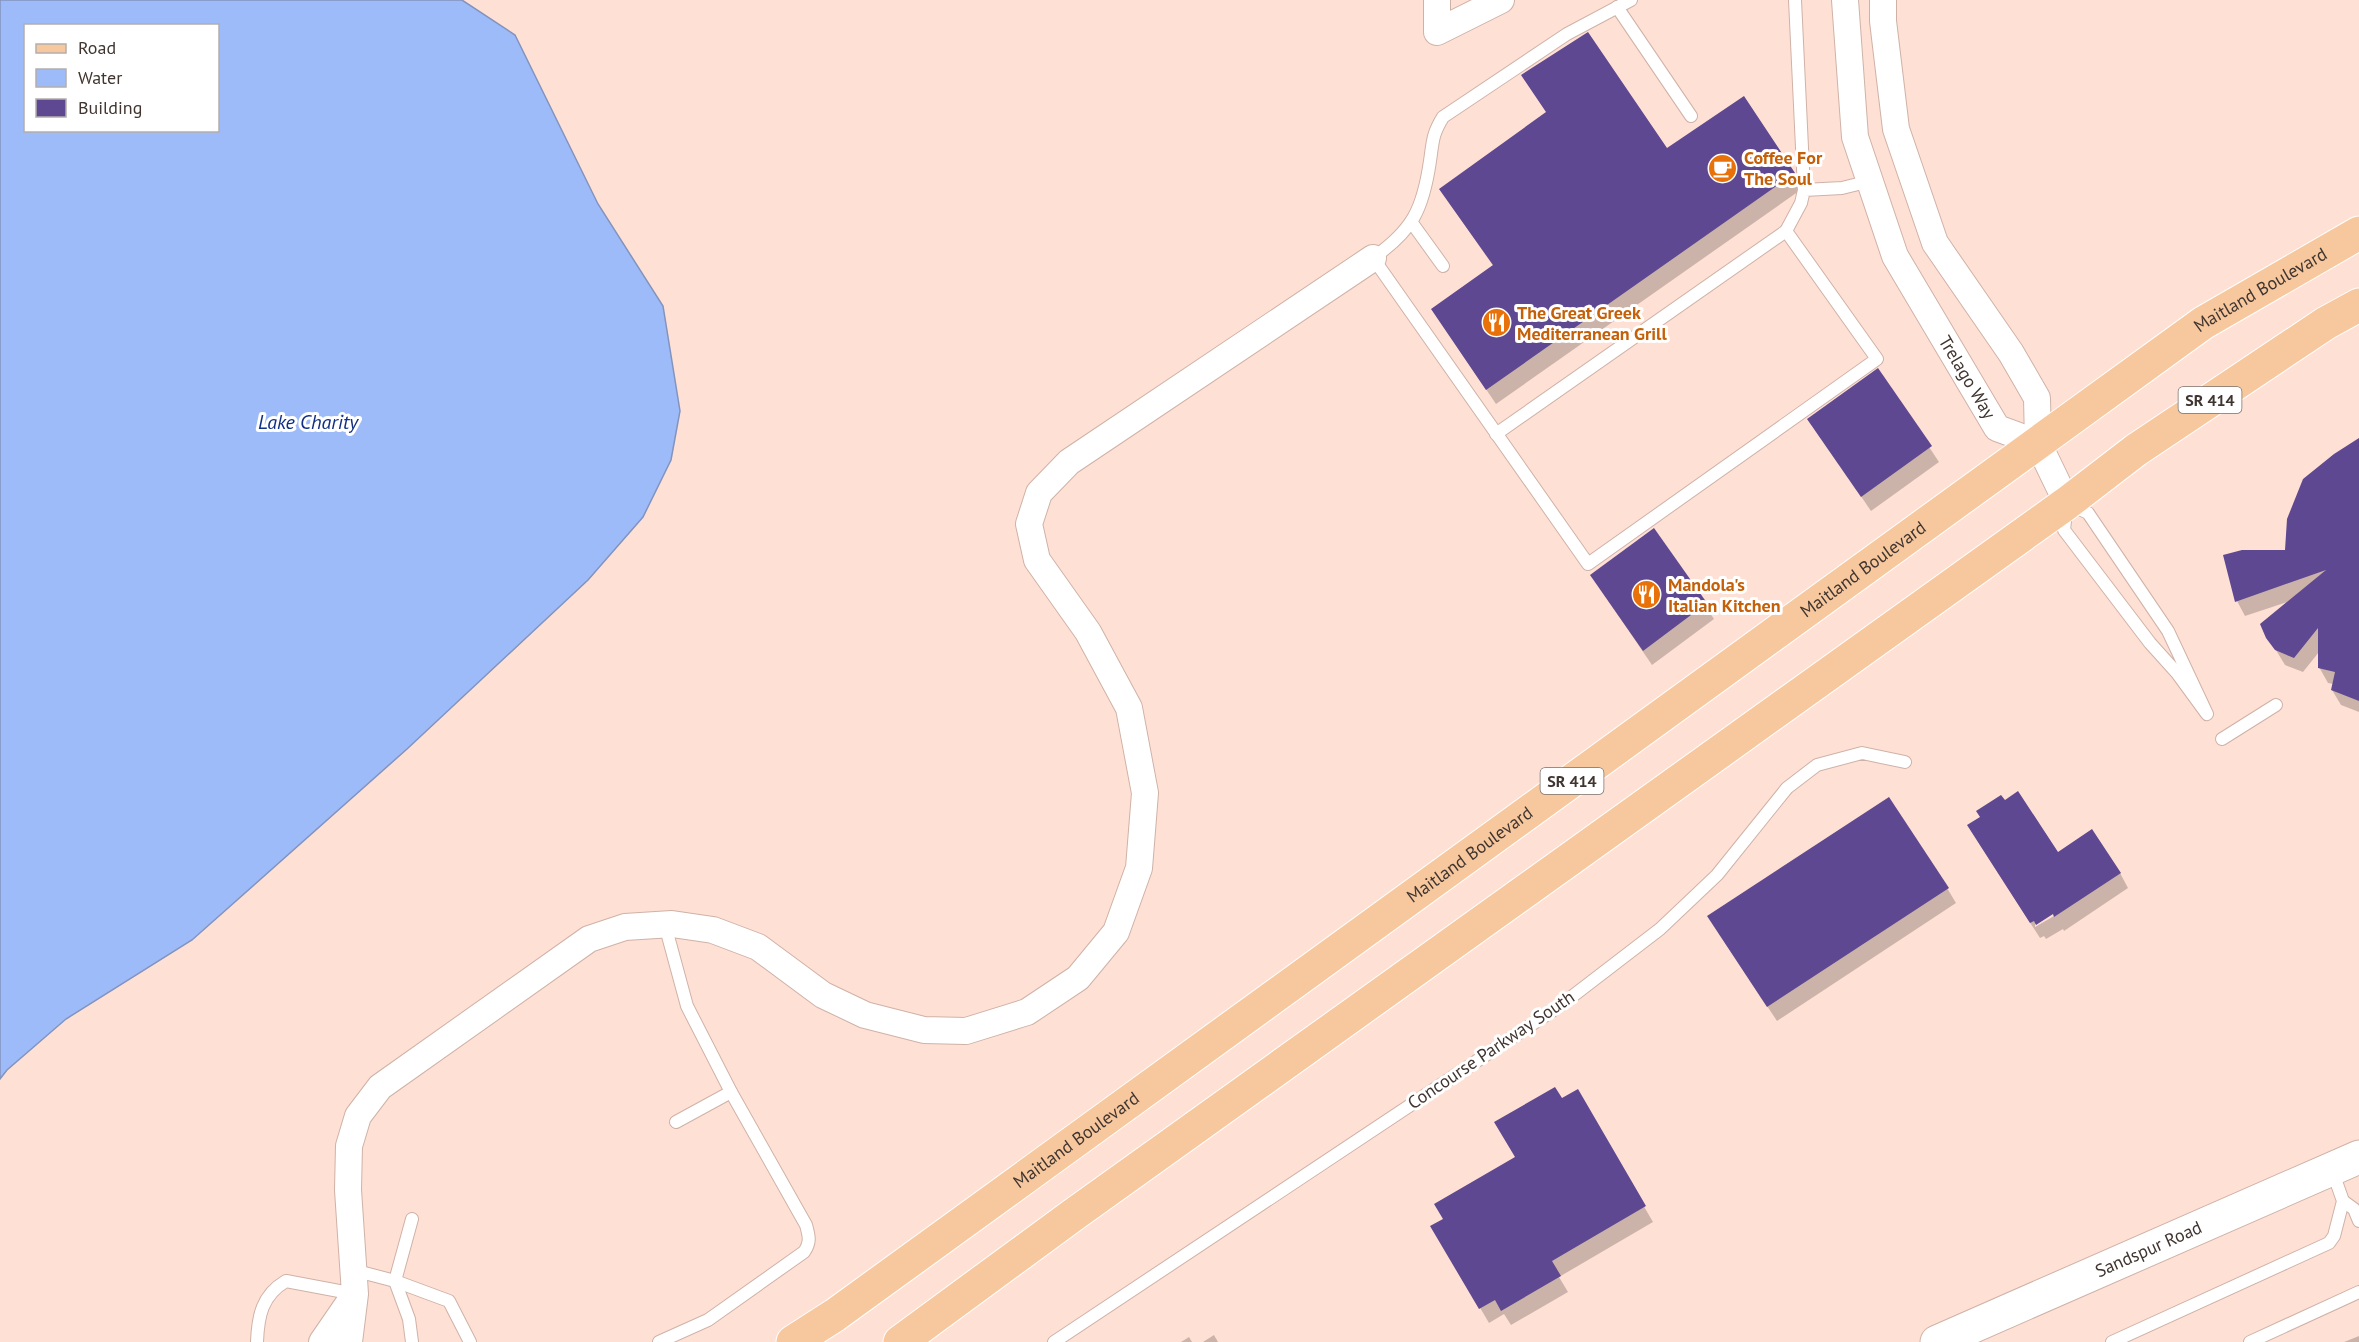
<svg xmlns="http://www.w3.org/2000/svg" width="2359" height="1342" font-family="'PT Sans',sans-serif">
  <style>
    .water { fill: #9ebbf9; stroke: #8293bd; stroke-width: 1.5; fill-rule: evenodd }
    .shadow { fill: #0003; fill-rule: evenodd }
    .building { fill: #5d4891 }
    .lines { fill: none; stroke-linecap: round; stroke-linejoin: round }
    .lane-casing { stroke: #cfb2a7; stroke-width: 14 }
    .street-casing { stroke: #cfb2a7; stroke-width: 28 }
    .secondary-casing { stroke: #cfb2a7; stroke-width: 35 }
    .primary-casing { stroke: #fff; stroke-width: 35 }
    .lane { stroke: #fff; stroke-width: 12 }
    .street { stroke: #fff; stroke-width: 26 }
    .secondary { stroke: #fff; stroke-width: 33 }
    .primary { stroke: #f7c89e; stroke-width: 33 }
    .labels { text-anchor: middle; stroke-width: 6; stroke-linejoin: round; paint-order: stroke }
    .shield { fill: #fff; stroke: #79726e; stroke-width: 1.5 }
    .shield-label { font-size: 16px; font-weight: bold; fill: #403530 }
    .food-label { font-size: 18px; font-weight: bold; fill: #c56008; stroke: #fff; text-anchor: start }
    .street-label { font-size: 18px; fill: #403530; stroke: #fff }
    .water-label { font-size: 20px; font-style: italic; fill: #112f84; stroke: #fff }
  </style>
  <rect width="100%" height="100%" fill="#ffe0d5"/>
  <path class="water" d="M0 0H462L515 35 598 204 663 306 680 411 671 460 643 517 588 580 407 749 192 940 66 1019 7 1070 0 1079ZM26 26H218V130H26Z"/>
  <g class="shadow">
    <polygon points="1523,75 1667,150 1794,174 1802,189 1496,404 1442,324 1494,267 1450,204 1547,113"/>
    <polygon points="1878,370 1939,462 1871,511 1809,420"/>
    <polygon points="2359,442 2359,712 2341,705 2332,690 2334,684 2328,683 2319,667 2319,652 2303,672 2285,665 2268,637 2290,601 2245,616 2237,601 2224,556 2287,552"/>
    <polygon points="1654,530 1714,619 1652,665 1601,590"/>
    <path d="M1977 840 2058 854 2120 873 2128 888 2064 931 2063 929 2046 939 2044 936 2040 938ZM2059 909 2061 912 2035 927V924Z"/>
    <polygon points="1947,888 1956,903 1777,1021 1718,932"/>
    <polygon points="1577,1091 1653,1222 1559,1277 1568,1292 1511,1325 1504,1314 1489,1323 1432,1226 1445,1219 1517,1158"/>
    <polygon points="1214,1335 1218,1342 1203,1342"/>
    <polygon points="2359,1336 2359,1342 2344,1342"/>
    <polygon points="1189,1337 1192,1342 1181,1342"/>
  </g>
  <g class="building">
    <polygon points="1588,32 1667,148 1744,96 1795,173 1486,390 1431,309 1493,265 1439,189 1546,112 1521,75"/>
    <polygon points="1878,368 1932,446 1861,497 1807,419"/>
    <polygon points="2359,438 2359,701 2331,690 2335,672 2318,668 2318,628 2294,658 2275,650 2266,638 2260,624 2326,570 2235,602 2223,555 2242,550 2285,550 2287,519 2303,479 2334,454"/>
    <polygon points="1654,528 1707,603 1643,651 1590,575"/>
    <polygon points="2018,791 2058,852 2092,829 2121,873 2054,917 2053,914 2036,925 2034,921 2030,923 1967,825 1980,817 1976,811 2001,795 2005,800"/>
    <polygon points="1889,797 1949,888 1767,1007 1707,916"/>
    <polygon points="1555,1087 1562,1098 1578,1089 1646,1206 1552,1261 1561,1276 1501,1311 1495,1300 1479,1309 1430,1226 1443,1219 1434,1204 1515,1157 1494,1122"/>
  </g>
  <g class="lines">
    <defs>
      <g id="lane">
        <path d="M1631 0 1567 34 1443 117C1432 135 1433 141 1430 161 1423 209 1413 230 1373 258L1588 564 1877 359 1786 231 1801 203 1804 190 1842 188 1870 181"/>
        <polyline points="1795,0 1804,190"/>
        <polyline points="1617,7 1691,116"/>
        <polyline points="1412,223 1443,266"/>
        <polyline points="1496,434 1786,231"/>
        <polygon points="2067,503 2088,513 2168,631 2207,714 2177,673 2150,643 2064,530"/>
        <polyline points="2222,739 2276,705"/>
        <polyline points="676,1122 731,1092"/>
        <polyline points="2343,1201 2354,1209 2359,1221"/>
        <polyline points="412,1219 395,1281 409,1319 412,1342"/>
        <polyline points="353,1270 395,1281 449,1301 470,1342"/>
        <path d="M257 1342C258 1316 262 1295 286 1281L355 1294"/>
        <path d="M659 1342 708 1320 804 1252C811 1242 809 1236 806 1225L731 1092 687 1006 665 925"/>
        <polyline points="1054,1342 1561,1005 1660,929 1717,875 1787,788 1817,765 1862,753 1905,762"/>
        <polyline points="2112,1342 2329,1243 2334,1236 2343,1201 2332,1170"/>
        <polyline points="2250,1342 2359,1292"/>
      </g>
      <g id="street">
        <polyline points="1437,0 1437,32 1501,0"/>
        <path id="s1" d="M1845 0 1855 137 1895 256 1997 428 2038 443"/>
        <polyline points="1883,0 1883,21 1896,129 1935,243 2011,353 2037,398 2038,443 2067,503"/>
        <polyline points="322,1342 353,1297"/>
        <polyline points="349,1342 355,1294 348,1190 349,1146 358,1116 380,1087 589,939 625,927 672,924 713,930 758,947 823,995 865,1015 924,1030 966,1031 1027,1012 1078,978 1116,932 1139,868 1145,793 1129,708 1088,632 1037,560 1029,524 1039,493 1069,462 1373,258"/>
      </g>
      <g id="secondary">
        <path id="s2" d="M1937 1342 2359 1157"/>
      </g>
      <g id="primary">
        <path id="s3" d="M793 1342 835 1315 2203 323 2359 233"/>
        <polyline points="900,1342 1073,1215 2067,503 2136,450 2326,323 2359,305"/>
      </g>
    </defs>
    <use href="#lane" class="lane-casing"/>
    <use href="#street" class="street-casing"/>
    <use href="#secondary" class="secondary-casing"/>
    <use href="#primary" class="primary-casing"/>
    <use href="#lane" class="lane"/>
    <use href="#street" class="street"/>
    <use href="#secondary" class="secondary"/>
    <use href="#primary" class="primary"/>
  </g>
  <defs>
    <symbol id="cafe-disc" viewBox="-11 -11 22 22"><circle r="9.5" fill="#e8710a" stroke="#fff"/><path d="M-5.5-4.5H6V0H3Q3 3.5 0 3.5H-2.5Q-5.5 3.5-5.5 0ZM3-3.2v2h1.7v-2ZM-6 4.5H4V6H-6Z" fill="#fff"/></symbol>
    <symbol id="restaurant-disc" viewBox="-11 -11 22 22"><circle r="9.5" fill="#e8710a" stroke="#fff"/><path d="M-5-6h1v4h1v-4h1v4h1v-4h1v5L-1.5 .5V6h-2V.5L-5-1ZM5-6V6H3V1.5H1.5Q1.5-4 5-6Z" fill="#fff"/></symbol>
  </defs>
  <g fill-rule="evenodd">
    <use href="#cafe-disc" x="1706" y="152" width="33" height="33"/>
    <use href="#restaurant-disc" x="1480" y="306" width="33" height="33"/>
    <use href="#restaurant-disc" x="1630" y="578" width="33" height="33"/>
  </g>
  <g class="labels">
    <g class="shield">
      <rect x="2178.5" y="387" width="63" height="26" rx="4.5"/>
      <rect x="1540.5" y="768" width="63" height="26" rx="4.5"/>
    </g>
    <g class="shield-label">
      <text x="2210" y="406">SR 414</text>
      <text x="1572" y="787">SR 414</text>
    </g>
    <g class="food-label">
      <text x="1744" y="164">Coffee For<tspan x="1744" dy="21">The Soul</tspan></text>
      <text x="1517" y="319">The Great Greek<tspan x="1517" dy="21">Mediterranean Grill</tspan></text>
      <text x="1668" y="591">Mandola's<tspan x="1668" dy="21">Italian Kitchen</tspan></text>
    </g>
    <g class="street-label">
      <text dy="6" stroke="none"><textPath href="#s3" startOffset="1806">Maitland Boulevard</textPath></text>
      <text dy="6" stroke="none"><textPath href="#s1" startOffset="404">Trelago Way</textPath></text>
      <text dy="6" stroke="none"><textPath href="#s3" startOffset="1320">Maitland Boulevard</textPath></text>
      <text dy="6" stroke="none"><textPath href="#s3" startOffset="834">Maitland Boulevard</textPath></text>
      <text transform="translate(1491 1050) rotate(-34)" y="6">Concourse Parkway South</text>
      <text dy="6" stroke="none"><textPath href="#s3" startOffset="348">Maitland Boulevard</textPath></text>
      <text dy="6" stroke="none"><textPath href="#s2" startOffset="231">Sandspur Road</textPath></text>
    </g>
    <g class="water-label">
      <text x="308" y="429">Lake Charity</text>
    </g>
  </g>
  <rect x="24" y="24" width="195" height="108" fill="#ffffff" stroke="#b3aeac" stroke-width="1.5"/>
  <rect x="36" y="44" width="30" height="9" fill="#f7c89e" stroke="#b3aeac" stroke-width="1.5"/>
  <text x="78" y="54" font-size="18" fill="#403530">Road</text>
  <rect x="36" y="69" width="30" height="18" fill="#9ebbf9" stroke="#b3aeac" stroke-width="1.5"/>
  <text x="78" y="84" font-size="18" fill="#403530">Water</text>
  <rect x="36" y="99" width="30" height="18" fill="#5d4891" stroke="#b3aeac" stroke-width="1.5"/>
  <text x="78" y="114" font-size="18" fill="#403530">Building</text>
</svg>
